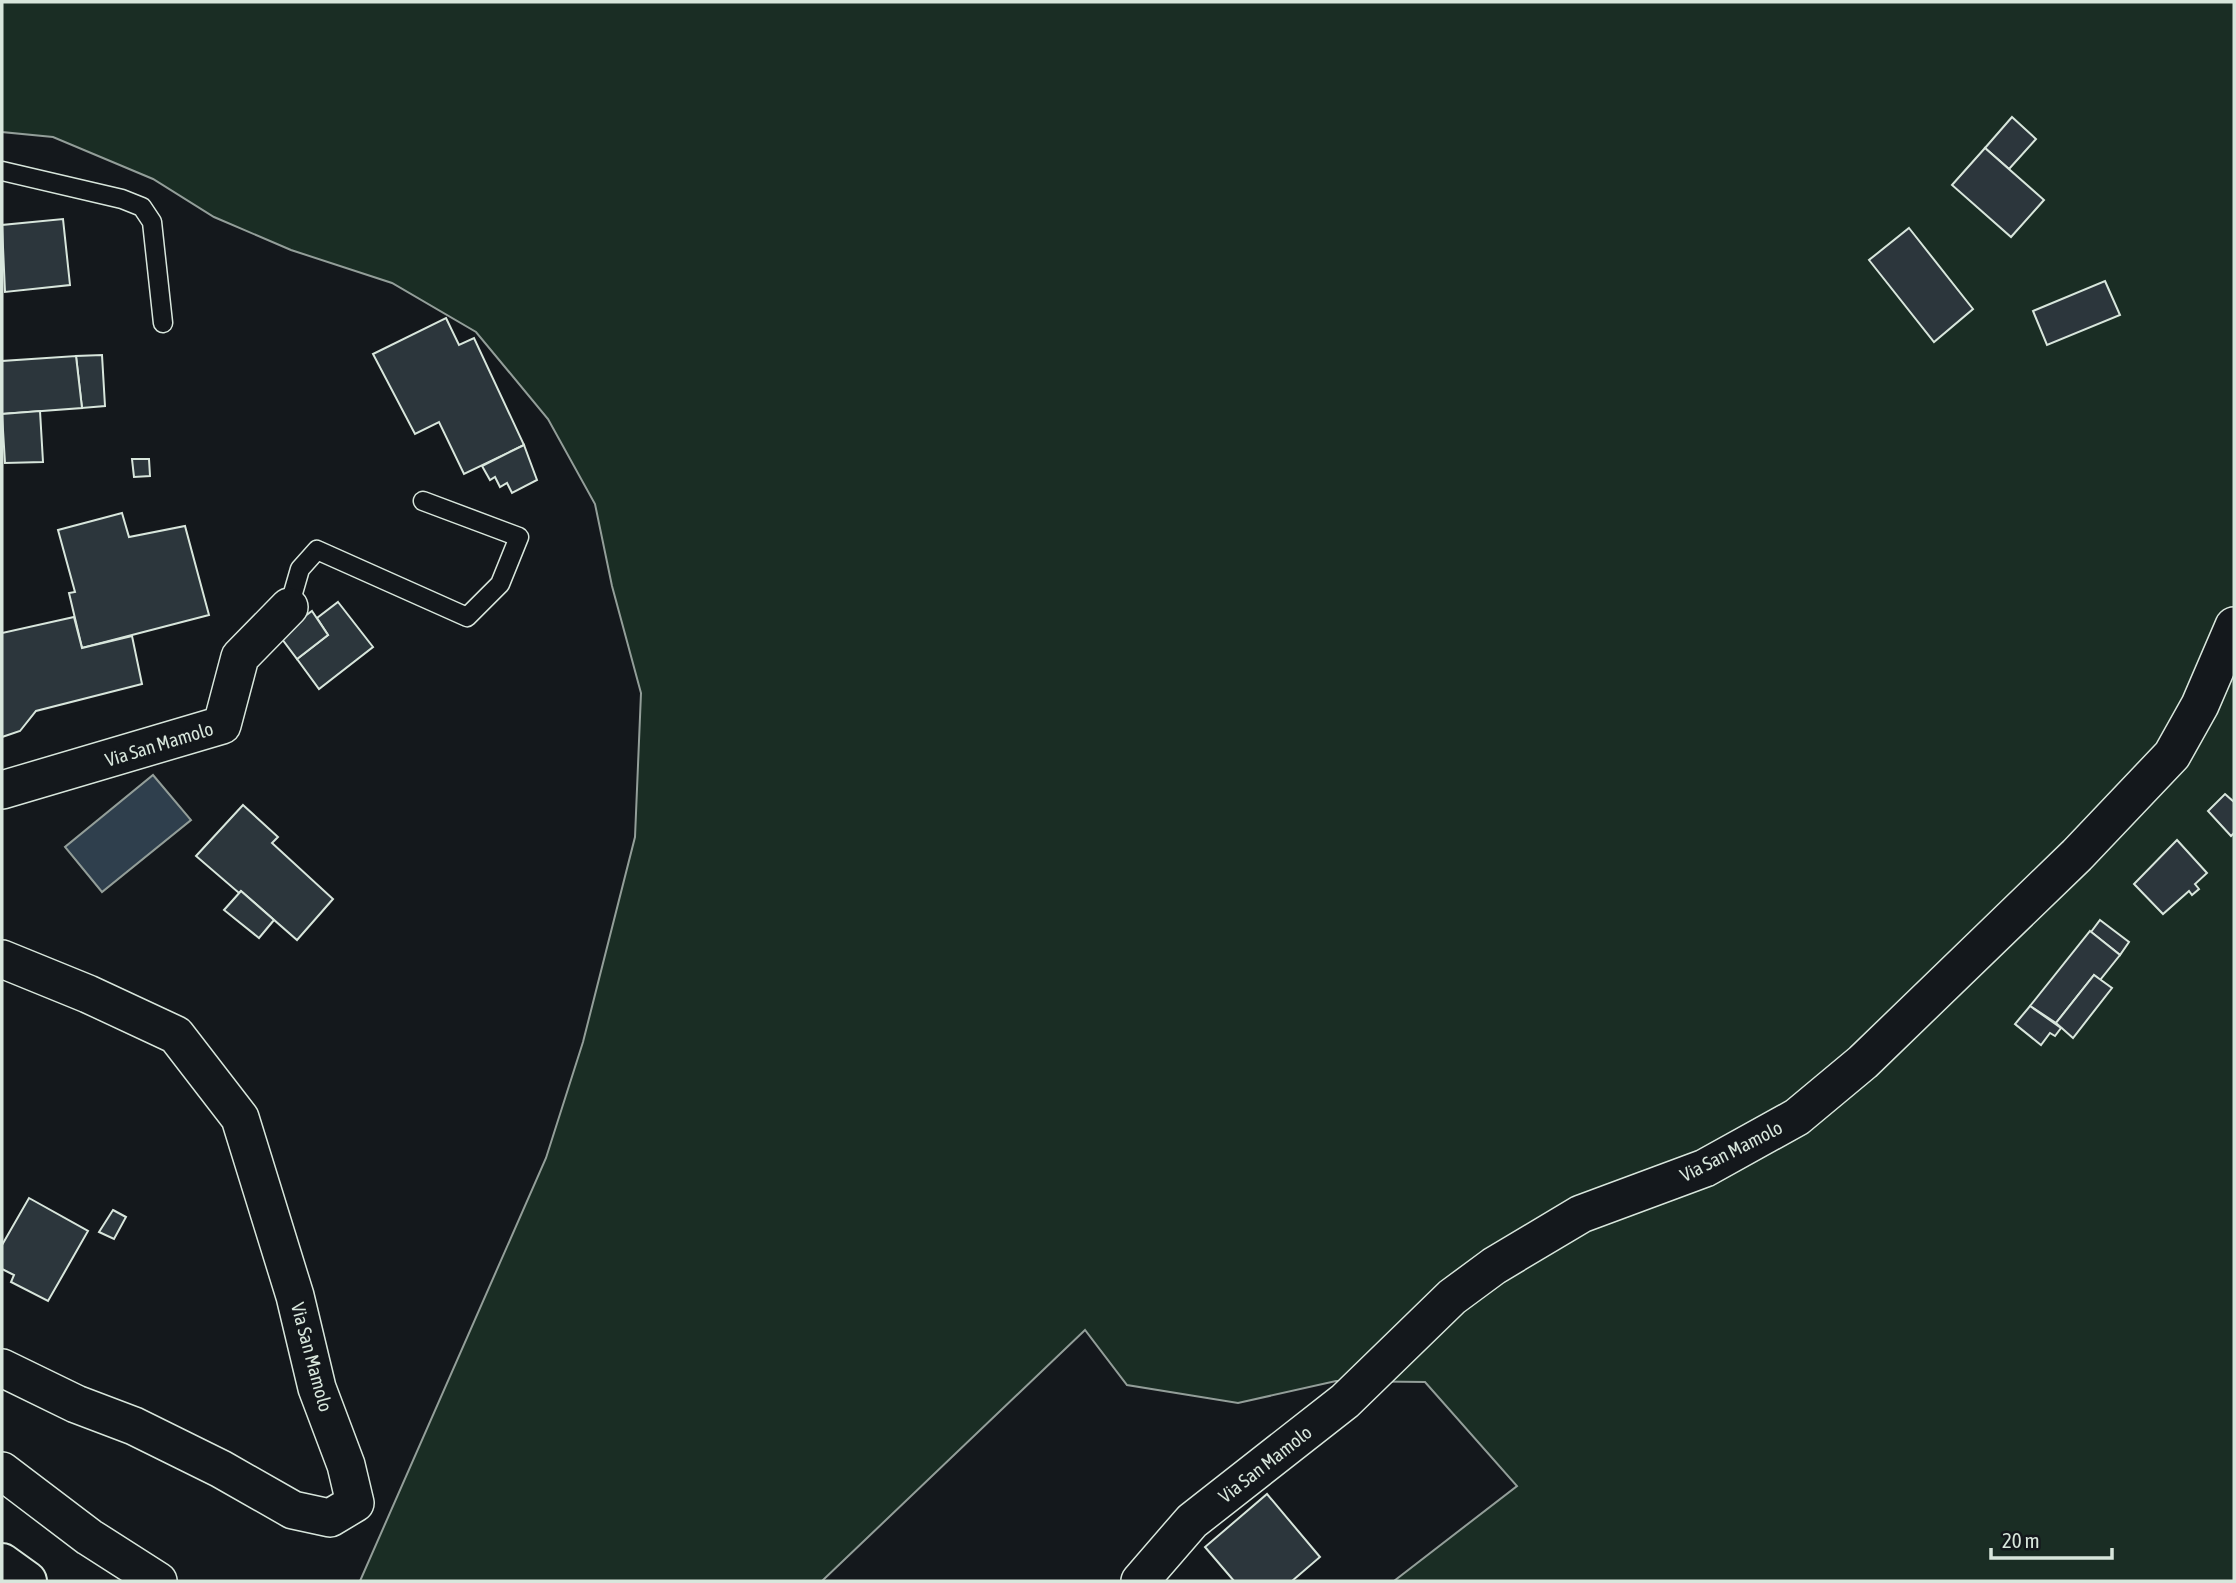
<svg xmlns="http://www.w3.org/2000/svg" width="2236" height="1583" font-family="'Asap Condensed',sans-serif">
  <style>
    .green { fill: #1a2d24; stroke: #939e99; stroke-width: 2 }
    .water { fill: #2f3f4d; stroke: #939e99; stroke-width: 2 }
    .building { fill: #2c363c; stroke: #d8e6dc; stroke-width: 2 }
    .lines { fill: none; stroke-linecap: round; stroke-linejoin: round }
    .lane-casing { stroke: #d8e6dc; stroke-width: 21 }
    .street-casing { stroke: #d8e6dc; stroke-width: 40 }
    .secondary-casing { stroke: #d8e6dc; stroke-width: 42 }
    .lane { stroke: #14181c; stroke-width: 18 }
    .street { stroke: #14181c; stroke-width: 37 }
    .secondary { stroke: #14181c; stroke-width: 38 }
    .labels { text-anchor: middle; stroke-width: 5; stroke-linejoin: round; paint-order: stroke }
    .street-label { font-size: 19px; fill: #d8e6dc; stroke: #14181c }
  </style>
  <rect width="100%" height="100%" fill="#14181c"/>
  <polygon class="green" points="2,2 2234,2 2234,1581 1394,1581 1517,1486 1425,1382 1336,1381 1238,1403 1127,1385 1085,1330 822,1581 360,1581 546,1158 583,1042 635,837 641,693 612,586 595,504 548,419 476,332 392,283 291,250 214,217 153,179 53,137 2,132"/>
  <polygon class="water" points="153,775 191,820 102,892 65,847"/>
  <g class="building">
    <polygon points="2012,117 2036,139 2009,169 1985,148"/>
    <polygon points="1985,148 2044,200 2011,237 1952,185"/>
    <polygon points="63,219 70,285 5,292 2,225"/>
    <polygon points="1909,228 1973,309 1934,342 1869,260"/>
    <polygon points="2105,281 2120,315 2047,345 2033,311"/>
    <polygon points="446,318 459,345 474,338 524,445 464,474 439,422 415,434 373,354"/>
    <polygon points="102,355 105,406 82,408 76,356"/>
    <polygon points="76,356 82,408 2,414 2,361"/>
    <polygon points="40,411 43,462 5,463 2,414"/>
    <polygon points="524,445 537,480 512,493 507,483 500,487 495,477 490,480 482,466"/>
    <polygon points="132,459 149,459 150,476 134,477"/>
    <polygon points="122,513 129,537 185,526 209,615 82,648 69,593 75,592 58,530"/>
    <polygon points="338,602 373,647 319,689 297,659 328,635 317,618"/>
    <polygon points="312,611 328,635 297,659 279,635"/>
    <polygon points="74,617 82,648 132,636 142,684 36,711 20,731 2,737 2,633"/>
    <polygon points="2225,794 2234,802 2234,833 2231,836 2208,811"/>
    <polygon points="243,805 278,837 272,843 333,899 297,940 241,891 239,893 196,856"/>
    <polygon points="2177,840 2207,873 2195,884 2199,889 2192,895 2189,891 2163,914 2134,884"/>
    <polygon points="241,891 274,920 259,938 224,910"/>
    <polygon points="2100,920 2129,942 2120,955 2091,932"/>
    <polygon points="2090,931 2120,955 2100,980 2094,975 2056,1023 2030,1006"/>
    <polygon points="2094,975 2112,988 2073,1038 2056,1023"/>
    <polygon points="2030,1006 2061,1028 2055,1036 2050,1033 2041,1045 2015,1024"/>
    <polygon points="29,1198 88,1231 48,1301 11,1282 14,1275 2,1269 2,1245"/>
    <polygon points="113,1210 126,1217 114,1239 99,1232"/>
    <polygon points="1267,1494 1320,1557 1292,1581 1234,1581 1205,1547"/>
  </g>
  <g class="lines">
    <defs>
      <g id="lane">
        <polyline points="2,171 122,199 142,207 152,222 163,323"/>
        <polyline points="289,607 300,569 317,550 467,617 500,584 519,537 423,501"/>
      </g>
      <g id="street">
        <polyline points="2,790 222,725 240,657 289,607"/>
        <polyline points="2,959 88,994 176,1035 240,1118 295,1296 317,1388 346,1465 355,1503 330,1518 293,1510 221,1469 134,1426 76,1404 2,1368"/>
        <polyline points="2,1471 89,1537 158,1581"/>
        <polyline points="1140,1581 1192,1521 1345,1401 1452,1297 1494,1266 1581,1214 1705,1168 1797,1117 1863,1062 2077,855 2172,755 2200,705 2234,626"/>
      </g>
      <polyline id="secondary" points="2,1563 27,1581"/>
    </defs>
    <use href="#lane" class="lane-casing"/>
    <use href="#street" class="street-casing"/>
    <use href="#secondary" class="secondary-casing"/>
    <use href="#lane" class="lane"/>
    <use href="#street" class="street"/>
    <use href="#secondary" class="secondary"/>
  </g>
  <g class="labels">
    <g class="street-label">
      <text transform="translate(159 744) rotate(-17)" y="7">Via San Mamolo</text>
      <text transform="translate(1731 1151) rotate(-27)" y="7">Via San Mamolo</text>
      <text transform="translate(312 1357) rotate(75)" y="7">Via San Mamolo</text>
      <text transform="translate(1265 1464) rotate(-38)" y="7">Via San Mamolo</text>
    </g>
  </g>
  <rect width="2236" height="1583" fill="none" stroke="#d8e6dc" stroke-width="7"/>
  <path d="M1991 1548v10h121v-10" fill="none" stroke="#d8e6dc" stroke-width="3.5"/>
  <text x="2002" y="1548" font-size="21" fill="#d8e6dc" stroke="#14181c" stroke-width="5" paint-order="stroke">20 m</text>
</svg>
